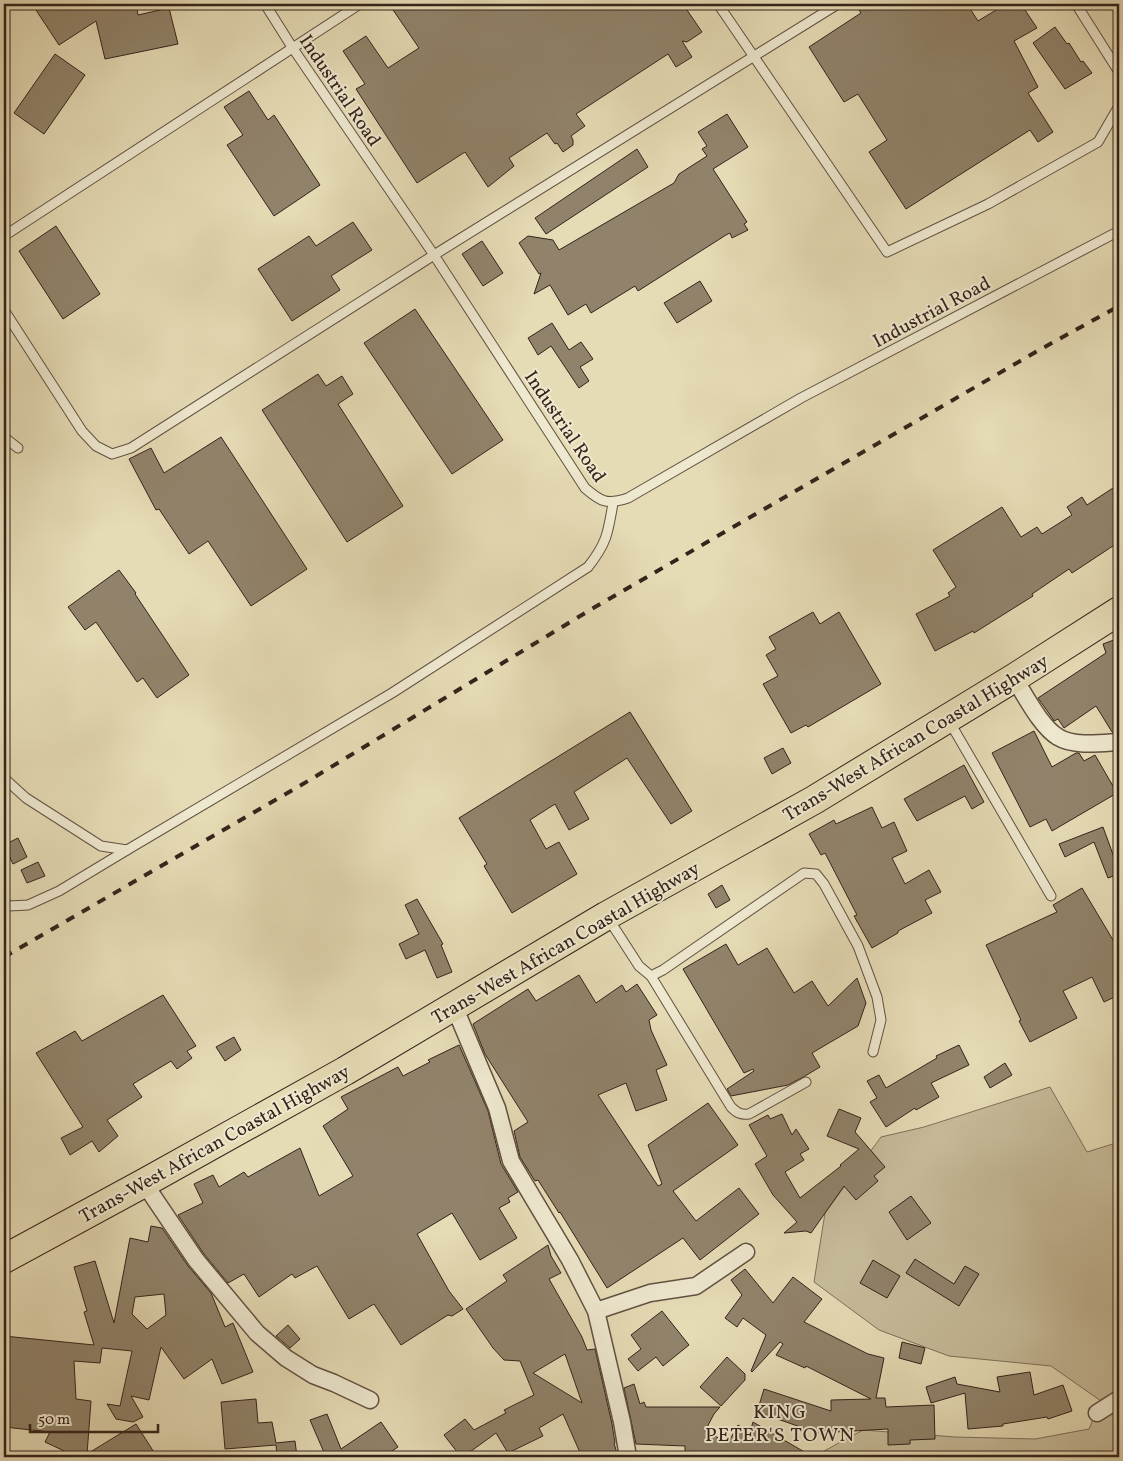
<svg xmlns="http://www.w3.org/2000/svg" width="1123" height="1461" font-family="Vollkorn,serif">
  <style>
    .green { fill: #c7bc9b; stroke: #7e705b }
    .building { fill: #91836b; stroke: #35231b; fill-rule: evenodd }
    .lines { fill: none; stroke-linecap: round; stroke-linejoin: round }
    .service-casing { stroke: #615142; stroke-width: 11 }
    .minor-casing { stroke: #615142; stroke-width: 19 }
    .trunk-casing { stroke: #35231b; stroke-width: 30 }
    .service { stroke: #eee8cf; stroke-width: 9 }
    .minor { stroke: #eee8cf; stroke-width: 16 }
    .trunk { stroke: #e5dbb5; stroke-width: 28 }
    .rail { stroke: #35231b; stroke-width: 4; stroke-dasharray: 9 9; stroke-linecap: butt }
    .labels { text-anchor: middle; stroke-width: 4; stroke-linejoin: round; paint-order: stroke }
    .street-label { font-size: 19px; fill: #35231b; stroke: #eee8cf }
    .neighbourhood-label { font-size: 20px; letter-spacing: 1px; fill: #35231b; stroke: #eee8cf }
  </style>
  <rect width="100%" height="100%" fill="#e5dbb5"/>
  <filter id="stains"><feTurbulence type="fractalNoise" baseFrequency=".004" numOctaves="4"/><feColorMatrix values="0 0 0 0 .2 0 0 0 0 .09 0 0 0 0 .02 0 0 0 .5 -.17"/></filter>
  <radialGradient id="worn" r=".72"><stop offset=".6" stop-color="#630" stop-opacity="0"/><stop offset="1" stop-color="#630" stop-opacity=".3"/></radialGradient>
  <polygon class="green" points="1050,1087 1087,1152 1119,1142 1119,1457 813,1457 863,1430 955,1437 1035,1439 1089,1429 1101,1401 1051,1366 949,1356 879,1330 814,1282 825,1213 881,1137 924,1127"/>
  <g class="building">
    <polygon points="32,4 136,4 138,15 169,8 178,44 105,59 96,21 59,45"/>
    <polygon points="389,4 683,4 702,32 687,42 682,41 692,57 676,67 668,54 576,114 585,126 571,136 573,140 573,145 563,152 557,143 555,144 547,133 509,158 514,166 488,187 465,152 417,183 356,89 365,84 343,51 366,36 388,68 419,48"/>
    <polygon points="855,4 967,4 978,21 1006,4 1021,4 1037,28 1014,41 1038,87 1028,93 1053,132 1038,142 1030,130 906,209 869,152 887,140 858,94 844,102 809,47 861,13"/>
    <polygon points="1055,27 1067,44 1069,43 1081,62 1083,61 1092,73 1065,89 1033,43"/>
    <polygon points="55,54 85,75 44,134 14,113"/>
    <polygon points="249,91 268,120 274,115 320,185 274,216 227,145 243,135 224,107"/>
    <polygon points="727,114 748,147 713,169 747,222 744,224 748,230 732,238 730,233 726,235 638,291 635,286 591,313 586,304 568,315 550,285 534,294 541,273 539,274 519,243 528,236 553,240 559,250 674,183 679,174 707,156 702,149 707,146 698,132"/>
    <polygon points="637,149 648,167 546,234 535,218"/>
    <polygon points="353,222 372,250 331,276 340,290 292,321 258,269 309,236 316,246"/>
    <polygon points="56,226 100,294 63,319 19,251"/>
    <polygon points="482,241 503,273 483,286 462,254"/>
    <polygon points="700,281 712,301 677,323 664,303"/>
    <polygon points="415,309 503,440 452,474 364,343"/>
    <polygon points="552,323 569,350 581,342 593,359 580,367 589,381 579,388 551,346 538,355 528,338"/>
    <polygon points="318,374 326,386 342,376 353,394 338,404 403,506 347,542 262,410"/>
    <polygon points="221,437 307,569 251,606 208,541 189,554 159,509 156,510 129,459 151,448 164,473"/>
    <polygon points="1113,488 1119,497 1119,542 1072,573 1069,569 1032,594 1033,596 974,633 973,631 935,651 916,614 950,596 948,593 956,587 933,550 1002,507 1021,537 1037,527 1042,534 1072,515 1067,507 1082,497 1087,505"/>
    <polygon points="119,570 136,593 135,594 189,675 157,698 143,678 137,682 96,622 85,630 68,607"/>
    <polygon points="813,612 820,624 839,612 881,684 808,727 806,725 791,733 763,684 778,676 766,655 776,649 769,637"/>
    <polygon points="1119,638 1119,732 1112,732 1096,706 1064,728 1058,719 1054,721 1053,719 1038,698 1106,653 1103,644"/>
    <polygon points="630,712 692,811 671,824 627,758 574,792 589,819 569,830 555,804 530,820 546,849 559,842 577,874 512,913 484,866 487,864 459,818"/>
    <polygon points="1034,731 1052,767 1076,753 1079,753 1084,761 1095,755 1117,793 1052,831 1046,819 1030,827 992,753"/>
    <polygon points="783,748 791,763 772,774 764,758"/>
    <polygon points="964,765 984,802 972,809 965,796 917,821 904,799"/>
    <polygon points="872,807 882,828 894,822 907,851 892,858 905,884 929,870 941,892 925,900 932,913 898,931 898,933 872,948 854,916 857,915 825,853 821,855 809,834 834,820 836,824"/>
    <polygon points="1103,827 1119,871 1119,874 1108,878 1094,842 1065,857 1059,844"/>
    <polygon points="18,838 27,857 13,864 4,845"/>
    <polygon points="38,862 45,876 27,883 21,870"/>
    <polygon points="722,885 730,900 716,908 708,894"/>
    <polygon points="1082,888 1119,950 1119,995 1104,1002 1092,977 1063,991 1077,1018 1030,1042 1019,1021 1021,1020 986,945 1057,912 1053,905"/>
    <polygon points="417,899 443,944 441,945 452,972 437,978 425,950 406,959 399,944 419,934 405,905"/>
    <polygon points="726,944 738,965 767,948 794,993 812,981 828,1006 857,978 866,1003 858,1026 812,1053 820,1067 805,1076 788,1085 731,1096 727,1089 754,1071 753,1069 744,1073 683,969"/>
    <polygon points="579,975 596,1003 622,985 626,992 637,984 657,1015 649,1020 651,1030 667,1065 656,1070 667,1100 636,1111 626,1083 598,1095 658,1186 662,1184 648,1145 708,1103 738,1145 673,1191 696,1221 739,1188 759,1214 700,1260 683,1238 607,1288 560,1212 559,1213 538,1180 535,1181 520,1157 514,1131 528,1122 485,1054 473,1024 528,989 536,1001"/>
    <polygon points="163,995 196,1046 187,1051 192,1058 177,1069 171,1061 133,1084 142,1097 107,1120 118,1136 99,1152 92,1141 70,1155 61,1138 83,1127 36,1053 75,1031 82,1041"/>
    <polygon points="234,1037 241,1050 225,1061 216,1047"/>
    <polygon points="459,1045 488,1111 501,1164 518,1192 508,1198 510,1202 499,1208 517,1238 480,1260 452,1213 417,1234 449,1291 463,1309 452,1316 448,1315 401,1345 374,1304 349,1319 317,1266 295,1278 292,1274 259,1297 244,1274 228,1283 204,1254 178,1215 203,1203 194,1184 213,1175 219,1187 244,1172 248,1177 300,1148 319,1196 353,1176 323,1126 348,1109 341,1097 398,1067 403,1076 430,1062 428,1060"/>
    <polygon points="959,1045 969,1065 931,1083 939,1097 916,1110 915,1108 886,1127 870,1102 877,1098 867,1081 879,1075 886,1088 937,1058 936,1056"/>
    <polygon points="1005,1063 1012,1075 990,1088 984,1077"/>
    <polygon points="839,1109 861,1118 855,1132 885,1167 874,1176 878,1181 856,1200 844,1186 811,1233 806,1231 784,1233 797,1222 773,1195 755,1164 767,1156 749,1125 768,1115 770,1119 782,1114 792,1135 796,1129 809,1149 800,1154 804,1160 785,1172 800,1198 841,1166 840,1165 859,1149 827,1136"/>
    <polygon points="911,1196 931,1223 907,1240 889,1212"/>
    <path d="M151 1226 162 1228 188 1266 211 1293 225 1327 233 1323 253 1372 222 1384 212 1359 184 1379 161 1347 149 1400 131 1396 143 1417 133 1422 116 1419 107 1404 120 1406 132 1351 102 1348 100 1363 74 1361 76 1399 91 1401 87 1454 136 1424 157 1457H77L45 1442 50 1432 4 1427V1336L94 1345 84 1312 87 1311 74 1267 95 1261 114 1323 130 1238 148 1242ZM164 1294 166 1315 147 1329 132 1314 135 1297Z"/>
    <path d="M548 1245 551 1256 561 1273 549 1279 582 1337 587 1350 595 1349 612 1424 615 1443H614L618 1457H582L563 1414 539 1428 543 1436 508 1453 496 1433 463 1457H461L444 1435 465 1419 474 1430 506 1413 504 1410 534 1395 520 1361 504 1360 493 1348 466 1309 507 1281 503 1275ZM565 1354 582 1403 533 1373Z"/>
    <polygon points="915,1259 954,1284 965,1266 979,1274 959,1306 906,1273"/>
    <polygon points="873,1260 900,1276 887,1298 860,1283"/>
    <polygon points="745,1269 773,1303 793,1277 822,1299 804,1322 868,1354 884,1358 876,1398 885,1398 886,1407 934,1405 935,1439 910,1440 910,1444 888,1445 888,1429 818,1433 757,1412 764,1389 831,1411 831,1400 871,1399 806,1366 805,1368 776,1355 783,1344 780,1342 752,1372 751,1371 766,1335 743,1318 737,1327 725,1318 742,1295 731,1280"/>
    <polygon points="662,1311 689,1345 663,1366 656,1357 638,1371 628,1359 641,1349 631,1335"/>
    <polygon points="288,1325 300,1339 290,1348 276,1336"/>
    <polygon points="902,1342 925,1348 921,1364 899,1358"/>
    <polygon points="727,1357 745,1374 745,1380 721,1406 700,1387"/>
    <polygon points="1030,1372 1034,1395 1063,1385 1072,1411 1048,1419 1047,1417 1003,1424 1003,1426 968,1429 965,1393 931,1403 926,1387 955,1377 957,1384 1000,1392 997,1377"/>
    <polygon points="634,1384 640,1404 644,1402 646,1407 720,1407 714,1414 705,1431 728,1443 738,1425 750,1432 753,1422 813,1457 721,1457 723,1453 685,1453 685,1446 636,1444 624,1388"/>
    <polygon points="256,1399 258,1423 272,1422 276,1443 295,1441 297,1457 277,1457 276,1445 225,1449 221,1402"/>
    <polygon points="327,1414 341,1449 381,1422 398,1447 383,1457 326,1457 310,1420"/>
  </g>
  <g class="lines">
    <defs>
      <g id="service">
        <path d="M265 4 292 47 434 255 585 488C601 502 607 505 628 498L801 398 1119 231"/>
        <polyline points="718,4 887,252 988,204 1098,142 1119,106"/>
        <polyline points="1076,4 1119,72"/>
        <polyline points="4,236 360,4"/>
        <polyline points="4,310 82,431 96,446 112,454 131,448 434,255 838,4"/>
        <polyline points="4,437 18,448"/>
        <polyline points="949,721 1051,896"/>
        <path d="M4 778 26 798 101 846 127 850 392 693 588 567C607 543 608 533 613 503"/>
        <polyline points="4,901 9,906 28,905 59,891 127,850"/>
        <polyline points="608,918 639,966 651,976 663,970 804,873 816,874 824,884 858,946 877,997 881,1020 873,1052"/>
        <path d="M651 976 731 1107C737 1113 741 1115 749 1114L806 1082"/>
      </g>
      <g id="minor">
        <path d="M1014 678C1025 695 1041 727 1058 737 1074 747 1102 743 1119 742"/>
        <polyline points="454,1006 497,1108 511,1161 570,1260 596,1311 622,1422 628,1457"/>
        <polyline points="144,1183 196,1260 257,1333 286,1358 313,1375 334,1383 370,1400"/>
        <polyline points="596,1311 650,1293 696,1286 746,1252"/>
        <polyline points="1097,1413 1119,1399"/>
      </g>
      <polyline id="trunk" points="4,1259 144,1183 345,1071 606,916 814,800 1014,678 1119,611"/>
    </defs>
    <use href="#service" class="service-casing"/>
    <use href="#minor" class="minor-casing"/>
    <use href="#trunk" class="trunk-casing"/>
    <use href="#service" class="service"/>
    <use href="#minor" class="minor"/>
    <use href="#trunk" class="trunk"/>
    <polyline class="rail" points="4,957 308,781 595,607 1041,349 1119,306"/>
  </g>
  <g class="labels">
    <g class="street-label">
      <text transform="translate(341 90) rotate(56)" y="7">Industrial Road</text>
      <text transform="translate(931 311) rotate(-28)" y="7">Industrial Road</text>
      <text transform="translate(566 426) rotate(56)" y="7">Industrial Road</text>
      <text transform="translate(915 737) rotate(-31)" y="7">Trans-West African Coastal Highway</text>
      <text transform="translate(565 942) rotate(-30)" y="7">Trans-West African Coastal Highway</text>
      <text transform="translate(214 1143) rotate(-29)" y="7">Trans-West African Coastal Highway</text>
    </g>
    <g class="neighbourhood-label">
      <text x="780" y="1418">KING<tspan x="780" dy="23">PETER'S TOWN</tspan></text>
    </g>
  </g>
  <rect width="1123" height="1461" fill="none" stroke="#e5dbb5" stroke-width="20"/>
  <rect x="5" y="5" width="1113" height="1451" fill="none" stroke="#35231b" stroke-width="2.5"/>
  <rect x="10" y="10" width="1103" height="1441" fill="none" stroke="#35231b"/>
  <path d="M30 1424v8h128v-8" fill="none" stroke="#35231b" stroke-width="2.5"/>
  <text x="38" y="1424" font-size="15" fill="#35231b" stroke="#eee8cf" stroke-width="4" paint-order="stroke">50 m</text>
  <rect width="100%" height="100%" filter="url(#stains)"/>
  <rect width="100%" height="100%" fill="url(#worn)"/>
</svg>
